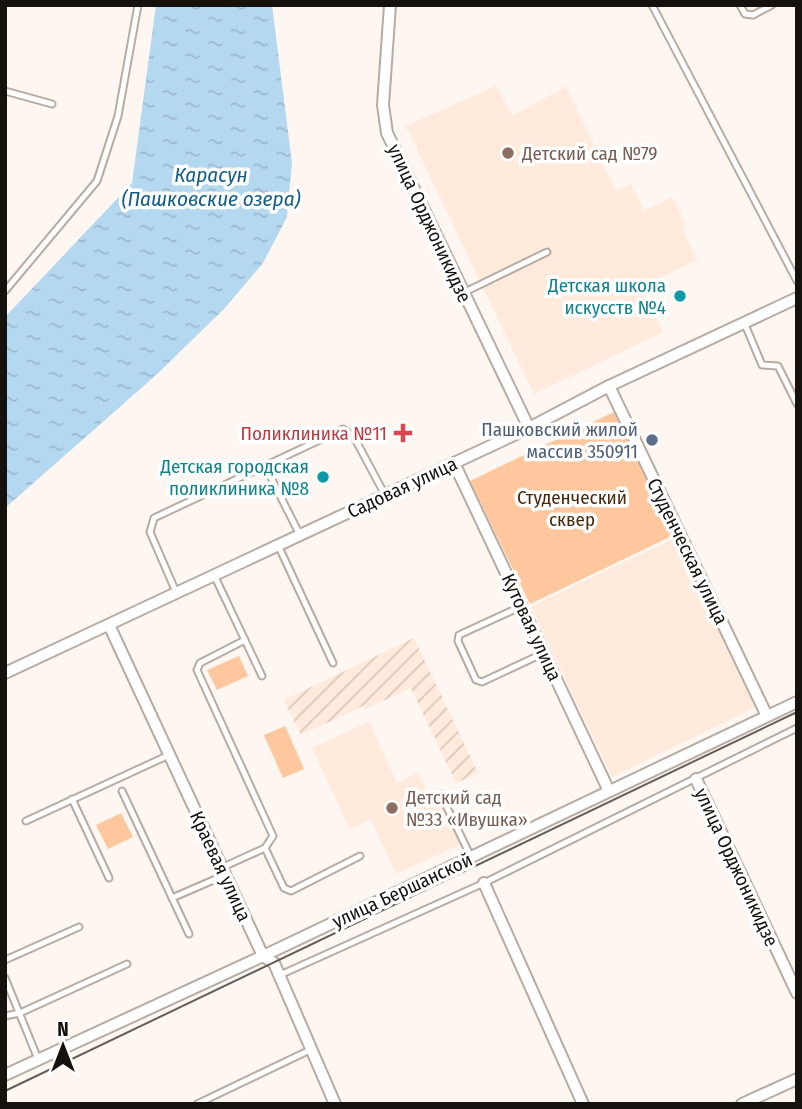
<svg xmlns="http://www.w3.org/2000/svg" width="802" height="1109" font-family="'Fira Sans Condensed',sans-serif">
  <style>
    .built { fill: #ffeadb }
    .industrial { fill: url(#industrial-furrows) }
    .green { fill: #fec79d }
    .water { fill: url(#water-ripples) }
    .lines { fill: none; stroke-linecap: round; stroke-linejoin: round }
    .lane-casing { stroke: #b8aba2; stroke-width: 9 }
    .street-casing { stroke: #b8aba2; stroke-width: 14 }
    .lane { stroke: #fff; stroke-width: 5 }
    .street { stroke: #fff; stroke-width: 10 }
    .tram { stroke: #635e59; stroke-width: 2 }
    .education-dot { fill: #8d6e63; stroke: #fff; stroke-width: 2.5 }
    .culture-dot { fill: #0f9aa8; stroke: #fff; stroke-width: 2.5 }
    .health-dot { fill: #e0444e; stroke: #fff; stroke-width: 2.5 }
    .service-dot { fill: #5c6f8a; stroke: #fff; stroke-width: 2.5 }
    .labels { text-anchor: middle; stroke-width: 7; stroke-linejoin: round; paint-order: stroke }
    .education-label { font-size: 19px; fill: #785e54; stroke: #fff; text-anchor: start }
    .street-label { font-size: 19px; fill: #15110d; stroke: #fff }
    .culture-label { font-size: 19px; fill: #0d838f; stroke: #fff; text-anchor: end }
    .service-label { font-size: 19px; fill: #4e5e75; stroke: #fff; text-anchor: end }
    .health-label { font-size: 19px; fill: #be3a42; stroke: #fff; text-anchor: end }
    .park-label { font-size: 19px; fill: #48280b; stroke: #fff }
    .water-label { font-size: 21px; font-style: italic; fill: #135d85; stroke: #fff }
  </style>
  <defs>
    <pattern id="industrial-furrows" width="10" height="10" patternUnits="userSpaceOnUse" patternTransform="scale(1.75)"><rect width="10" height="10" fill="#ffeadb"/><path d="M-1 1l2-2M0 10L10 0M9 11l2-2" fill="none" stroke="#dac8bb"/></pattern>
    <pattern id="water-ripples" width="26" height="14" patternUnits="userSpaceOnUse" patternTransform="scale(1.75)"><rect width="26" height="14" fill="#b5d8f1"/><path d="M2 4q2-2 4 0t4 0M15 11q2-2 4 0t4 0" fill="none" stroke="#9bb8cd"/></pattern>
  </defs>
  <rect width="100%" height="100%" fill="#fef6f0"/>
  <g class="built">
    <polygon points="496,86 512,116 566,87 616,191 631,184 644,211 672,197 686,225 682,228 697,260 641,287 663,332 534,394 406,126"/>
    <polygon points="675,538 756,707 612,777 531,606"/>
    <polygon points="369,722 397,783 418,773 429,796 437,792 461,844 396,874 371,819 350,829 312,748"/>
  </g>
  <polygon class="industrial" points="414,638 478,773 456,783 411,688 365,709 363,706 301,735 284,700"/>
  <g class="green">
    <polygon points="614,412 674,535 530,604 470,481"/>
    <polygon points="239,656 248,676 217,690 207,670"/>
    <polygon points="285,726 304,769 283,778 264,735"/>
    <polygon points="121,813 133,837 108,849 96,825"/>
  </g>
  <polygon class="water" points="156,5 272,5 292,163 287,217 263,263 224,309 155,376 5,508 5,317 132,183"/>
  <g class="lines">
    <defs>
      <g id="lane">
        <polyline points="652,5 797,281"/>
        <polyline points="740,5 745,14 753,15 772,5"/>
        <polyline points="5,91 52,104"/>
        <polyline points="5,291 97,181 118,116 138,5"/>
        <polyline points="465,292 547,252"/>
        <polyline points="744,322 762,365 778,366 797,404"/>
        <polyline points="265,466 300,535"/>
        <polyline points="278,545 333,663"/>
        <polyline points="214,575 262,676"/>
        <polyline points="176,592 150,532 154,518 343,429 354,437 385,495"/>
        <polyline points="522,606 459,635 458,641 476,680 482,682 544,653"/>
        <polyline points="245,640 200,663 197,670 273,836 265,848"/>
        <polyline points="122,791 189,934"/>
        <polyline points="441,795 471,857"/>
        <polyline points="72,799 109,878"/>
        <polyline points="26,821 169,755"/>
        <polyline points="221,868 265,848 284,888 291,891 360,856"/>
        <polyline points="172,898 225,875"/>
        <polyline points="5,960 79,927"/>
        <polyline points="280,975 484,883 797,728"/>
        <polyline points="5,978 38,1059"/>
        <polyline points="5,1016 20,1013 127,964"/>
        <polyline points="197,1104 312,1049"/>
      </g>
      <g id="street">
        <polyline points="390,5 383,105 387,133 529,428"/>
        <polyline points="609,386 767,716"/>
        <polyline points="454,463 609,791"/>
        <polyline points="109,625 263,956 274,963 335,1104"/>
        <polyline points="5,673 529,428 609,386 797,298"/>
        <polyline points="696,779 797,993"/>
        <polyline points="484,883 583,1104"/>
        <polyline points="5,1075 263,956 797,702"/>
        <polyline points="742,1104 797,1079"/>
      </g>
    </defs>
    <use href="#lane" class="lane-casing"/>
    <use href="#street" class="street-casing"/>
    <use href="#lane" class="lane"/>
    <use href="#street" class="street"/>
    <polyline class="tram" points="5,1091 797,712"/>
  </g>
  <g class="education-dot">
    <circle cx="508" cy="153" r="7"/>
    <circle cx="392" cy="808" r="7"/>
  </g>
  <g class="culture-dot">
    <circle cx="680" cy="296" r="7"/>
    <circle cx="323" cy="477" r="7"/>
  </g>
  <path class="health-dot" d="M399.5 422.5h7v7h7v7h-7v7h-7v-7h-7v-7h7z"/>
  <circle class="service-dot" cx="652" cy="440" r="7"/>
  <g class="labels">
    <g class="education-label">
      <text x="522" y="160">Детский сад №79</text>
      <text x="406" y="804">Детский сад<tspan x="406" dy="22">№33 «Ивушка»</tspan></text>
    </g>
    <g class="street-label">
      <text transform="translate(430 223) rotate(65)" y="7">улица Орджоникидзе</text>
      <text transform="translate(402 487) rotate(-25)" y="7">Садовая улица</text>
      <text transform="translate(688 551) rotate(64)" y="7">Студенческая улица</text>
      <text transform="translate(532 627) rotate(65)" y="7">Кутовая улица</text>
      <text transform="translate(221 866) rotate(65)" y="7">Краевая улица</text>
      <text transform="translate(737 867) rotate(65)" y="7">улица Орджоникидзе</text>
      <text transform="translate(402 890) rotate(-25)" y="7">улица Бершанской</text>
    </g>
    <g class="culture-label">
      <text x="666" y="292">Детская школа<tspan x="666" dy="22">искусств №4</tspan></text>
      <text x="309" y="473">Детская городская<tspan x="309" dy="22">поликлиника №8</tspan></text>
    </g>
    <g class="service-label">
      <text x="638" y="436">Пашковский жилой<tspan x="638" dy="22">массив 350911</tspan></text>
    </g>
    <g class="health-label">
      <text x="387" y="440">Поликлиника №11</text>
    </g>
    <g class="park-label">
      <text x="572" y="504">Студенческий<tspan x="572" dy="22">сквер</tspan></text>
    </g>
    <g class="water-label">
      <text x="211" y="182">Карасун<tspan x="211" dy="24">(Пашковские озера)</tspan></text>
    </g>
  </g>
  <rect width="802" height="1109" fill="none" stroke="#15110d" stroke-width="14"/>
  <g transform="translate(63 1046)" stroke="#ffffff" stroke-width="5" paint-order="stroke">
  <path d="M0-5L12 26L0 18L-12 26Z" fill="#15110d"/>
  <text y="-10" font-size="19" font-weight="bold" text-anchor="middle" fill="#15110d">N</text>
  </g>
</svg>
